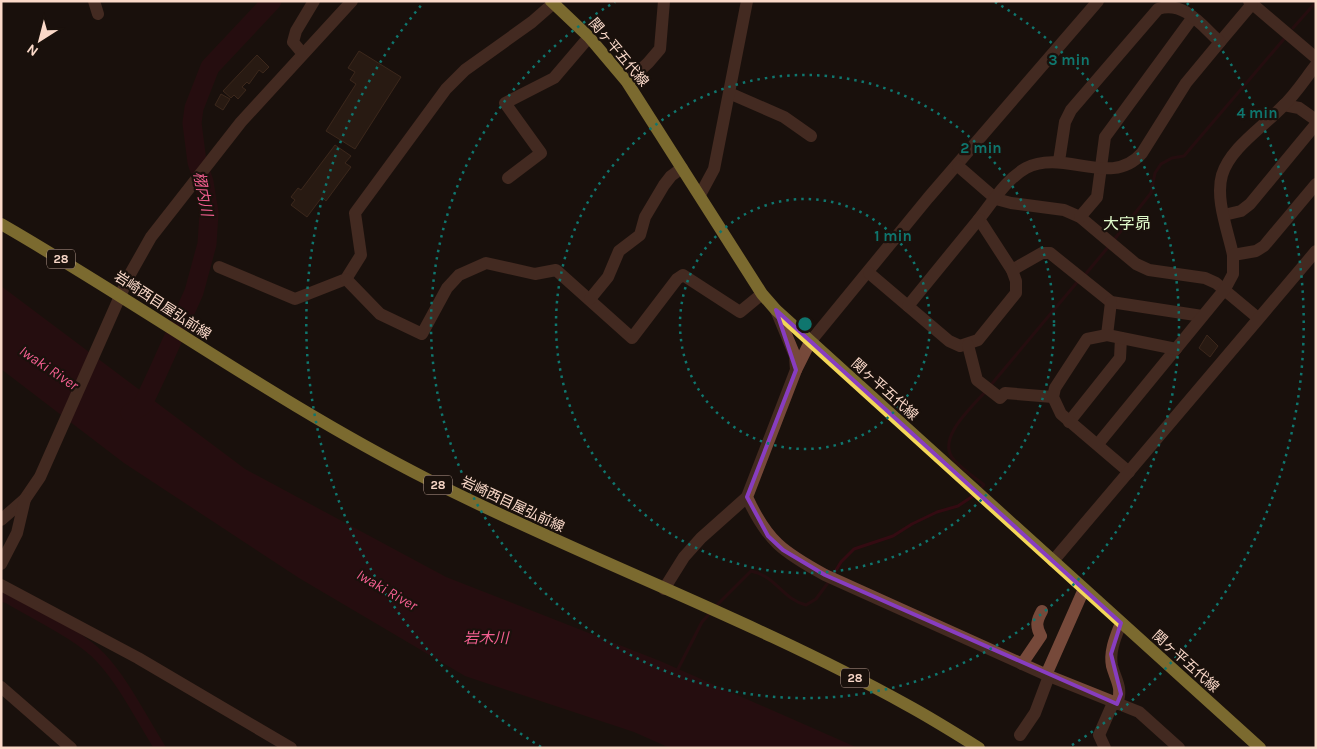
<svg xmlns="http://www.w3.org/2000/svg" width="1317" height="749" font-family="Karla,'Noto Sans JP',sans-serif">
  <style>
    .water { fill: #340b12 }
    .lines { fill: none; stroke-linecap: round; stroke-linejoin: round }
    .stream { stroke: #340b12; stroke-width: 3 }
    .canal { stroke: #340b12; stroke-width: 11 }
    .river { stroke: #340b12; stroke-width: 19 }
    .building { fill: #3a261a; stroke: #64432d }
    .minor { stroke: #76493a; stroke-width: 12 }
    .major { stroke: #f2d759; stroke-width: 12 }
    .marked { fill: none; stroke: #883dc0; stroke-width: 4; stroke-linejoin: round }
    .ring { fill: none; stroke: #0f766e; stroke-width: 2.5; stroke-dasharray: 2.5 5 }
    .labels { text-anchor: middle; stroke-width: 4.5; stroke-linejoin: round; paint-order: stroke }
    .shield { fill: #1a110c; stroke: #b89d90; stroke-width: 1 }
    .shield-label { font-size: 12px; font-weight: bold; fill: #fbd9c9 }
    .street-label { font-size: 14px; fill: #fbd9c9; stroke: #1a110c }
    .water-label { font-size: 15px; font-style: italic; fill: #f35f91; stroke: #1a110c }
    .quarter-label { font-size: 16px; fill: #e0fbcb; stroke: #1a110c }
    .centre { fill: #0f766e; stroke: #1a110c; stroke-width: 2.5 }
    .ring-label { font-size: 15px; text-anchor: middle; font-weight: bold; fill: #0f766e; stroke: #1a110c; stroke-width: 4.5; stroke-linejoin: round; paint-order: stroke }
  </style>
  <rect width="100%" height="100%" fill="#1a110c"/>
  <polygon class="water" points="1,286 245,469 446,577 660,661 858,748 670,748 634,732 465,676 299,578 124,463 1,369"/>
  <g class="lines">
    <g class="stream">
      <polyline points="1293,28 1316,2"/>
      <polyline points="1113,241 1151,193 1155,173 1161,164 1172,158 1184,156 1284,39"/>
      <polyline points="1084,276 1109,246"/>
      <polyline points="990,386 1079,280"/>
      <path d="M980 489 984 485C974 477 962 469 954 460 935 439 972 407 986 391"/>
      <polyline points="833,575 841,562 854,549 893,536 912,524 937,512 958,506 976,494"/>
      <path d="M715 607 751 571C776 576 782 599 806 605L816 599 830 580"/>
      <polyline points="677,671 702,622 711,612"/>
    </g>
    <path class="canal" d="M1 596 8 598C35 614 81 636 101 658 125 684 141 718 160 748"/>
    <polyline class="river" points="130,413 142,406 158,372 194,292 207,244 209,213 204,182 197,162 192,123 194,108 210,67 272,1"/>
  </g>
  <g class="building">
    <polygon points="359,51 401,77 355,149 326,131 356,84 350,80 355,72 348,68"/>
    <polygon points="257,55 269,67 263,73 259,70 249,84 247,82 242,87 246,90 238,99 234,95 231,98 223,91"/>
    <polygon points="221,94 230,99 223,110 215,105"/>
    <polygon points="335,145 351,156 345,163 351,167 326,201 322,197 307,217 291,205 295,200 291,197 298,188 301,190"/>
    <polygon points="1207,335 1218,346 1210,357 1199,348"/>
  </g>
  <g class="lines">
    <g class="minor">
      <polyline points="94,1 98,14"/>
      <path d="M1098 1 928 198 810 342 796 370 747 497C767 541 783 552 825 575L1049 676 1139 712 1179 748"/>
      <polyline points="1249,1 1316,58"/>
      <polyline points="1220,42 1252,4"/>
      <polyline points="303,54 293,42 296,31 314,1"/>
      <polyline points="627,82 648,63 660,49 664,1"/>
      <polyline points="729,93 784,117 811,136"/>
      <polyline points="1284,105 1299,108 1316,120"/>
      <polyline points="958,166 996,199 1011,203 1064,210 1080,217 1136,264 1149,270 1205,278 1216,283 1258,318"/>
      <polyline points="508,178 541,153 505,103 554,78 589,37"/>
      <polyline points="700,195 714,169 747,1"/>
      <polyline points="1224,215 1241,211 1250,204 1316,124"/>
      <polyline points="1080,217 1097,197 1105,137 1193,17"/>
      <path d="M1233 255C1228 231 1215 199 1222 175 1230 148 1263 127 1282 107 1295 95 1305 79 1316 65"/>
      <polyline points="219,267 295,299 346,279 361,255 355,213 446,89 465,70 532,22 556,1"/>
      <polyline points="1012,270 1042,253 1050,253 1111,302 1202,316"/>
      <path d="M869 273 949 341 960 346 978 340 1016 293V281L1012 270 979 219C992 203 1006 179 1026 168 1064 148 1111 189 1142 153L1186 83 1220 42C1202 26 1184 0 1158 9L1071 110 1065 122 1059 161"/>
      <polyline points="346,279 380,314 422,334 447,288 459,275 486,263 535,274 556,270 632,338 677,279 683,275 740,312 762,294"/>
      <polyline points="590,299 608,277 619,251 640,235 645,217 664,185 671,176 682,168"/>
      <polyline points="908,306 979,219"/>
      <polyline points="776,310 795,356 796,370"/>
      <polyline points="1107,335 1111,302"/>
      <polyline points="968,345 977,380 1000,398 1005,393 1053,397"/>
      <polyline points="1069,422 1120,358 1121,338"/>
      <polyline points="1098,444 1225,289 1233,274 1233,255 1256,251 1264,246 1316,184"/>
      <polyline points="1129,472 1061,414 1053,397 1055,388 1087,339 1107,335 1176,349"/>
      <polyline points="1,520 25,499 40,477 129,276 151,237 241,122 352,1"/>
      <polyline points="1053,561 1316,251"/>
      <polyline points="1,564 17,533 25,499"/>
      <polyline points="1,585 138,658 291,748"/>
      <polyline points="664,589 684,557 701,538 747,497"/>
      <path d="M1022 664 1041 636C1035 626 1037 620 1042 611"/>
      <polyline points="1046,675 1084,589"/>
      <polyline points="1,687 71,748"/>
      <path d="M1117 704C1123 688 1116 681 1112 666 1109 651 1116 636 1121 623"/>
      <polyline points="1020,735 1035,713 1049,676"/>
      <polyline points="1105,748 1099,735 1113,703"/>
    </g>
    <g class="major">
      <polyline points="551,1 589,37 627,82 762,294 776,310 1260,748"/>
      <path d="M1 224C145 307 279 404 427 479 585 559 752 619 907 705 931 718 955 733 979 748"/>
    </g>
  </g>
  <path d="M0 0H1317V749H0ZM776 310 1121 623 1111 654 1121 694 1117 704 825 575 783 550 768 536 747 497 796 370Z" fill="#1a110c" fill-opacity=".55" fill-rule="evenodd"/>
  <path class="marked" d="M776 310 1121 623 1111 654 1121 694 1117 704 825 575 783 550 768 536 747 497 796 370Z"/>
  <g class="ring">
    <circle cx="805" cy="324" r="125"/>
    <circle cx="805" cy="324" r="249"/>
    <path d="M995 2A374 374 0 1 1 615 2"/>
    <path d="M541 747A499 499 0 0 1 423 3M1187 3A499 499 0 0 1 1069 747"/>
  </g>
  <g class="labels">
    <g class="shield">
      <rect x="47" y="249.5" width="28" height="19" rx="4"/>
      <rect x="424" y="475.5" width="28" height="19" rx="4"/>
      <rect x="841" y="668.5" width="28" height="19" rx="4"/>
    </g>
    <g class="shield-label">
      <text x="61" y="263">28</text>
      <text x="438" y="489">28</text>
      <text x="855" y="682">28</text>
    </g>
    <g class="street-label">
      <text transform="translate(619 52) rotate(50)" y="5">関ヶ平五代線</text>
      <text transform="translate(163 305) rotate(33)" y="5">岩崎西目屋弘前線</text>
      <text transform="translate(885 389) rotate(42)" y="5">関ヶ平五代線</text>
      <text transform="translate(513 504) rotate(25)" y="5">岩崎西目屋弘前線</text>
      <text transform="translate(1186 661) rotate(42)" y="5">関ヶ平五代線</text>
    </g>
    <g class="water-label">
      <text transform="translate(203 194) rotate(79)" y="5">栩内川</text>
      <text transform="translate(49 368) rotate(34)" y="5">Iwaki River</text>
      <text transform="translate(387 590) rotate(30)" y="5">Iwaki River</text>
      <text x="486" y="643">岩木川</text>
    </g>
    <g class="quarter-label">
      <text x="1127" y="229">大字昴</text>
    </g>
  </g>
  <circle cx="805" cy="324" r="8" class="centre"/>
  <g class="ring-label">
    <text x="1069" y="65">3 min</text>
    <text x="1257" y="118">4 min</text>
    <text x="981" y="153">2 min</text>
    <text x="893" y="241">1 min</text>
  </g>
  <rect width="1317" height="749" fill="none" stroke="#fbd9c9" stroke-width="5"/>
  <g transform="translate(40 40) rotate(216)" stroke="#1a110c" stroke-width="4" paint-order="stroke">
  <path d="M0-4L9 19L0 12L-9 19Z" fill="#fbd9c9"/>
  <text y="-8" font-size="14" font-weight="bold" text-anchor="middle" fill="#fbd9c9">N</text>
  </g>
</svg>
